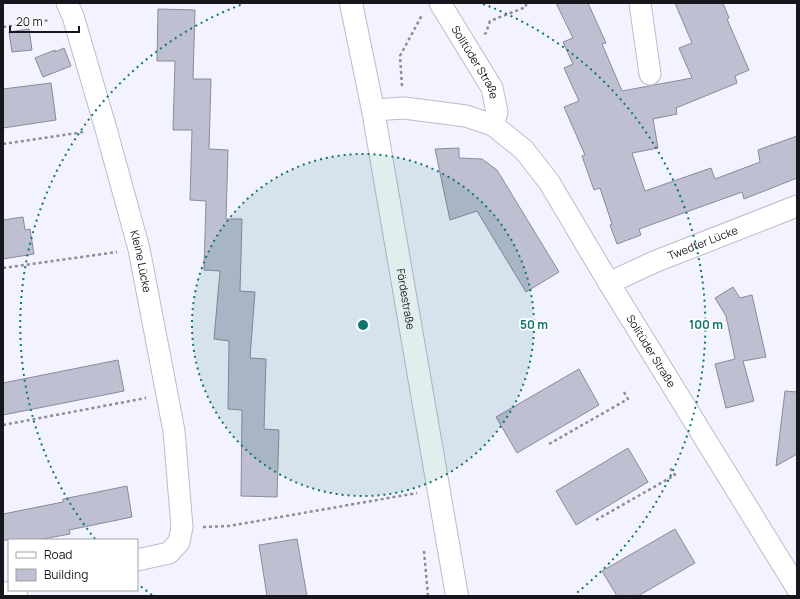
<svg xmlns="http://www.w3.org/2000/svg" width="800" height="599" font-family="Manrope,sans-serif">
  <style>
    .building { fill: #bebfd1; stroke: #898a9b }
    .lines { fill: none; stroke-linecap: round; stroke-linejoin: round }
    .minor-casing { stroke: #bbbcce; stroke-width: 23 }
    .secondary-casing { stroke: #bbbcce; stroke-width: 24 }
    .path { stroke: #8d8d96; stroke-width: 2.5; stroke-dasharray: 3 3; stroke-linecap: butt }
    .minor { stroke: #fff; stroke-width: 21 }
    .secondary { stroke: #fff; stroke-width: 22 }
    .ring { fill: none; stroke: #0f766e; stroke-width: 2; stroke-dasharray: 2 4 }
    .labels { text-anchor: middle; stroke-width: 3.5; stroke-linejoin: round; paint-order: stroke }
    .street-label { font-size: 11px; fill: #16161c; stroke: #fff }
    .centre { fill: #0f766e; stroke: #fff; stroke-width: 2 }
    .ring-label { font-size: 12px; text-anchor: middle; font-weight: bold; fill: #0f766e; stroke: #fff; stroke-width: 3.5; stroke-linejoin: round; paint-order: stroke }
  </style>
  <rect width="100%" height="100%" fill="#f2f3ff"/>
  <g class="building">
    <polygon points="556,3 588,3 606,43 602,44 622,91 692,78 679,48 692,43 675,3 723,3 729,18 727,19 749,70 735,76 737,83 676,108 677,114 653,119 658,148 632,153 645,191 711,168 715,179 760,162 758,150 797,136 797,178 744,199 742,192 639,229 641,235 617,244 610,225 612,224 600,188 594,190 582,156 585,155 564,107 579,101 564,68 573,64 563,42 573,38"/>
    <polygon points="158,9 195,10 193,79 211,79 209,149 228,150 226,219 242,219 240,291 255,292 250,358 266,359 264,429 279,430 277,497 241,496 242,410 228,409 229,341 214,339 220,271 204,270 206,201 190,200 192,130 173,130 175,61 157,61"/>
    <polygon points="29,29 32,50 12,52 9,32"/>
    <polygon points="64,48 71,66 43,77 35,58 55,50 55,52"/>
    <polygon points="51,83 56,120 3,128 3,89"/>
    <polygon points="459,148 459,158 482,159 497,170 559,272 526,292 477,211 450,220 435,149"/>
    <polygon points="23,217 25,230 30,229 34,254 3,259 3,220"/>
    <polygon points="733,287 740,298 752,295 766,357 743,361 754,401 726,408 715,364 735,359 726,316 715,298"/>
    <polygon points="118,360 124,391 3,415 3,383"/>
    <polygon points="579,369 599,405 517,453 496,417"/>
    <polygon points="785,391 797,392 797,454 776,466"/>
    <polygon points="628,448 648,482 576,525 556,491"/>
    <polygon points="127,486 132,517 69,530 70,534 37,540 3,540 3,514 63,502 63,499"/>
    <polygon points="675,529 695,563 638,596 617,596 602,571"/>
    <polygon points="297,539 307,596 267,596 259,545"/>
  </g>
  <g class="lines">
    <defs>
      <g id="minor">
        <path id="s1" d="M67 3 73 16 106 129 139 249 174 431 182 527 179 542 169 553 137 560"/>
        <path id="s2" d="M440 3 492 88 497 112 493 125"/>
        <polyline points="640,3 650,74"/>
        <path id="s3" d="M373 110 404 108 466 116 493 125 524 150 549 182 609 283 797 588"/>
        <path id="s4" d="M609 283 654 262 797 206"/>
        <polyline points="3,594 17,590"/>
      </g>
      <g id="secondary">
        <path id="s5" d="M351 3 373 110 457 596"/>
      </g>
    </defs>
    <use href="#minor" class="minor-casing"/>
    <use href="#secondary" class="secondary-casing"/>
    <g class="path">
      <polyline points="3,27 50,20"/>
      <polyline points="484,34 486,33 490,21 526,7 526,3"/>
      <polyline points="402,86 400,56 422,15"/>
      <polyline points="3,144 84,132"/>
      <polyline points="3,268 117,252"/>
      <polyline points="3,425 146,398"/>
      <polyline points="549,444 628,399 624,392"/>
      <polyline points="596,520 675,475 670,468"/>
      <polyline points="203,527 229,526 417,493"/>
      <polyline points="424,551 428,596"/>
    </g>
    <use href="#minor" class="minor"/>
    <use href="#secondary" class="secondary"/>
  </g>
  <circle cx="363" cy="325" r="171" fill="#0f766e" fill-opacity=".12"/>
  <g class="ring">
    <circle cx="363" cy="325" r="171"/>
    <path d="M152 595A343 343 0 0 1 138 584M95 539A343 343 0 0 1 243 4M483 4A343 343 0 0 1 574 595"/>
  </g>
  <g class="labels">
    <g class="street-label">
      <text dy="4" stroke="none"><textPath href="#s2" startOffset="69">Solitüder Straße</textPath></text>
      <text dy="4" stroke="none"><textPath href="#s4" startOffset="102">Twedter Lücke</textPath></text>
      <text dy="4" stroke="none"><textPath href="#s1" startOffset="269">Kleine Lücke</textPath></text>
      <text dy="4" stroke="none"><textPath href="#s5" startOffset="301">Fördestraße</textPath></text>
      <text dy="4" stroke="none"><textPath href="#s3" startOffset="400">Solitüder Straße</textPath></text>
    </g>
  </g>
  <circle cx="363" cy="325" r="6" class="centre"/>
  <g class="ring-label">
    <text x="534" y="329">50 m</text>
    <text x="706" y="329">100 m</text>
  </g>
  <rect width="800" height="599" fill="none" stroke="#16161c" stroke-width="8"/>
  <rect x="8" y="539" width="130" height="52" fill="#ffffff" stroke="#a2a2a4"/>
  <rect x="16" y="552" width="20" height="6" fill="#ffffff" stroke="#a2a2a4"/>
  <text x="44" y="559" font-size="12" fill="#16161c">Road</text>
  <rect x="16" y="569" width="20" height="12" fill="#bebfd1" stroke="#a2a2a4"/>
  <text x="44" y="579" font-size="12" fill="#16161c">Building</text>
  <path d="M10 26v6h69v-6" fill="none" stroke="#16161c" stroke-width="2"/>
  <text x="16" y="26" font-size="12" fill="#16161c" stroke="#ffffff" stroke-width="3" paint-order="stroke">20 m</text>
</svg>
